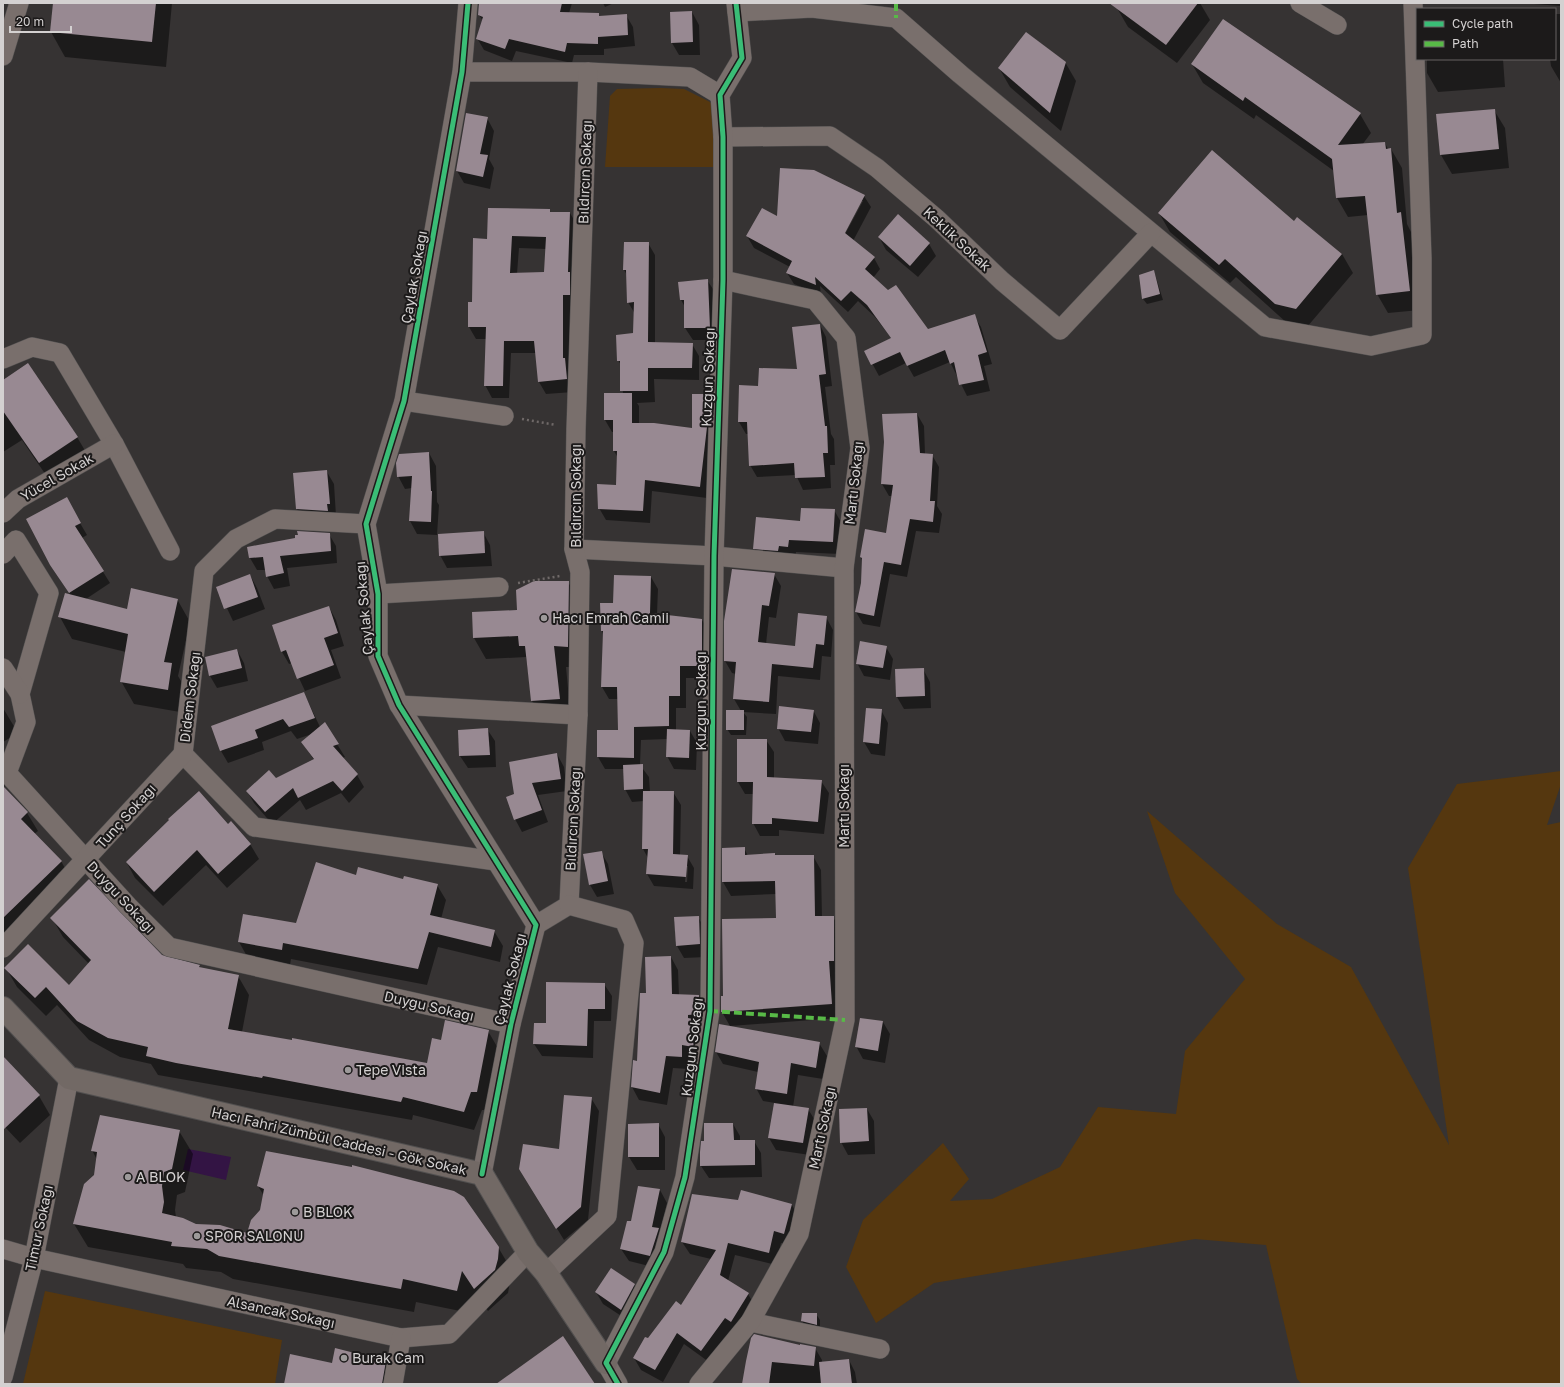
<svg xmlns="http://www.w3.org/2000/svg" width="1564" height="1387" font-family="'Golos Text',sans-serif">
  <style>
    .green { fill: #55370f }
    .water { fill: #331444 }
    .shadow { fill: #0007; fill-rule: evenodd }
    .building { fill: #988992; fill-rule: evenodd }
    .lines { fill: none; stroke-linecap: round; stroke-linejoin: round }
    .street-casing { stroke: #525050; stroke-width: 20 }
    .secondary-casing { stroke: #525050; stroke-width: 24 }
    .path { stroke: #6f6968; stroke-width: 2.5; stroke-dasharray: 2 3; stroke-linecap: butt }
    .street { stroke: #796f6c; stroke-width: 19 }
    .secondary { stroke: #726965; stroke-width: 22 }
    .quiet { stroke: #58b947; stroke-width: 4; stroke-dasharray: 8 4; stroke-linecap: butt }
    .cycleway-casing { stroke: #1c1a1a; stroke-width: 8 }
    .cycleway { stroke: #3abd76; stroke-width: 5 }
    .poi-dot { fill: #9d9a9a; stroke: #1c1a1a; stroke-width: 1.5 }
    .labels { text-anchor: middle; stroke-width: 4; stroke-linejoin: round; paint-order: stroke }
    .street-label { font-size: 14px; fill: #d4d1d1; stroke: #1c1a1a }
    .poi-label { font-size: 14px; fill: #d4d1d1; stroke: #1c1a1a; text-anchor: start }
  </style>
  <rect width="100%" height="100%" fill="#363333"/>
  <g class="green">
    <polygon points="660,88 684,89 710,102 719,112 720,167 605,167 610,96 617,89"/>
    <polygon points="1561,771 1561,784 1547,825 1561,822 1561,1384 1302,1384 1297,1379 1266,1245 1195,1239 934,1283 876,1323 846,1267 863,1220 943,1143 969,1179 950,1201 992,1199 1060,1167 1098,1107 1176,1114 1185,1051 1245,979 1175,893 1147,811 1277,924 1351,967 1449,1145 1408,868 1457,784"/>
    <polygon points="45,1291 282,1340 275,1384 23,1384"/>
  </g>
  <polygon class="water" points="188,1149 231,1157 226,1180 183,1170"/>
  <g class="shadow">
    <polygon points="54,3 172,3 166,67 65,57 51,32"/>
    <polygon points="479,3 572,3 567,20 626,15 633,27 635,46 604,49 604,55 574,55 572,63 516,51 512,61 484,50 477,38 483,21 479,15"/>
    <polygon points="603,3 614,3 605,7"/>
    <polygon points="1121,3 1200,3 1210,20 1177,63 1128,27 1117,8"/>
    <polygon points="1520,3 1561,3 1561,6"/>
    <polygon points="692,12 699,25 700,55 679,55 672,43"/>
    <polygon points="1555,14 1561,14 1561,83 1551,66 1550,59 1555,59"/>
    <polygon points="1427,59 1503,59 1505,87 1438,92 1427,73"/>
    <polygon points="1065,62 1076,81 1061,131 1010,87 999,68"/>
    <polygon points="1192,64 1360,114 1371,133 1362,145 1385,143 1388,149 1391,149 1402,168 1407,224 1411,232 1420,310 1388,313 1377,294 1368,215 1348,217 1337,198 1334,171 1256,115 1254,119 1203,83"/>
    <polygon points="1494,110 1505,128 1509,168 1452,174 1441,155 1437,115"/>
    <polygon points="487,118 494,131 489,159 494,168 490,189 464,183 457,171"/>
    <path d="M864 196 871 207 853 241 874 258 880 269 873 278 928 330 974 316 981 327 992 364 984 366 990 391 967 396 950 362 914 377 906 363 879 376 866 352 892 339 875 317 858 301 848 312 820 286 821 295 794 284 787 273 790 267 754 248 747 236 778 218ZM860 201H863L843 238 841 237Z"/>
    <path d="M549 210 551 213H570L577 225 576 307H570L569 368 573 392 546 394 539 382 536 353H511L509 398H492L485 385 487 339H476L469 327 488 240ZM519 248 546 249 545 273 517 274Z"/>
    <polygon points="1159,213 1294,222 1297,218 1342,254 1353,273 1307,327 1287,323 1236,277 1230,283 1170,232"/>
    <polygon points="879,237 929,244 936,256 918,277 886,250"/>
    <polygon points="648,243 655,255 655,344 692,344 699,356 699,380 654,379 655,402 637,403 639,406 639,424 693,429 708,395 715,407 707,498 652,491 650,523 606,520 599,508 617,486 618,458 614,451 614,432 612,432 605,420 623,394 621,365 618,360 634,334 635,314 628,302 627,275 624,270"/>
    <polygon points="1154,271 1163,300 1147,304 1143,299 1140,276"/>
    <polygon points="707,280 715,292 717,340 693,340 685,328 685,307 681,300 680,282"/>
    <polygon points="820,325 826,337 832,386 825,387 831,434 834,439 835,465 830,465 831,488 803,490 796,475 757,477 750,465 748,434 746,434 739,422 759,387 798,370"/>
    <polygon points="3,381 77,437 90,459 52,484 22,440 3,452"/>
    <polygon points="917,414 924,426 925,454 932,455 939,467 937,506 942,514 939,533 916,531 907,577 890,574 880,627 863,624 856,612 862,584 862,560 861,557 887,534 892,496 889,496 882,484"/>
    <polygon points="429,453 436,466 437,502 439,505 437,535 417,534 410,521 412,488 405,489 398,476"/>
    <polygon points="327,472 334,484 336,516 304,521 297,509"/>
    <polygon points="834,510 841,522 840,554 796,552 795,559 762,561 754,548 801,522"/>
    <polygon points="73,511 87,535 82,538 110,583 86,599 128,610 177,599 190,622 178,676 184,686 180,712 134,704 121,681 126,652 72,639 60,617 71,596 59,578"/>
    <polygon points="483,532 490,545 492,566 447,568 440,555"/>
    <polygon points="329,534 336,546 337,563 287,568 290,586 274,589 267,576 266,570 257,570 250,558"/>
    <polygon points="774,574 781,586 776,618 769,617 766,644 796,647 826,617 833,630 831,657 822,656 820,680 778,676 776,714 743,712 747,717 746,735 731,735 727,729 741,711 734,699 736,674 732,673 725,661"/>
    <polygon points="250,575 257,588 265,609 233,621 217,587"/>
    <path d="M651 577 658 589 657 614 702 620 709 632 705 678H686V708H676V730L690 731 697 743 696 770 674 769 667 756 668 739 641 740 640 765 649 777 650 792H673L681 805 680 855 687 856 694 868 693 889 654 886 647 874 648 858 643 849 644 801 632 802 625 789 624 769H605L598 757 619 731 618 699H609L602 687 603 634 602 631 614 604ZM686 866H688L687 882H685Z"/>
    <polygon points="568,582 580,603 580,667 566,667 571,720 544,722 532,701 526,657 486,659 474,638"/>
    <polygon points="329,607 336,620 344,646 331,650 341,678 305,691 292,663 289,664 282,652"/>
    <polygon points="886,647 893,659 890,680 864,676 857,663"/>
    <polygon points="237,650 244,663 248,681 217,688 210,676 206,658"/>
    <polygon points="923,669 930,682 931,708 904,709 897,697 896,670"/>
    <polygon points="304,693 320,727 324,723 345,757 342,758 357,775 364,787 349,803 341,793 306,810 300,800 272,824 254,803 247,791 275,779 314,760 302,742 312,734 297,739 291,731 262,742 264,750 228,763 221,751"/>
    <polygon points="3,708 18,733 3,742"/>
    <polygon points="813,710 820,723 818,744 785,741 778,728"/>
    <polygon points="881,710 888,723 885,756 871,754 864,742"/>
    <polygon points="487,729 495,741 496,767 468,768 460,756 459,730"/>
    <polygon points="738,740 766,740 774,752 774,778 821,781 829,793 824,834 779,830 779,836 760,836 753,823 754,794 745,794 738,782"/>
    <polygon points="3,751 8,759 4,788 27,813 38,831 34,834 61,861 71,879 3,946"/>
    <polygon points="557,754 564,767 567,791 538,795 548,822 522,832 515,819 515,795"/>
    <polygon points="228,825 250,844 259,859 227,888 206,865 163,906 135,878 127,863"/>
    <polygon points="744,848 748,856 775,854 776,856 813,856 821,870 822,917 833,917 841,931 839,1018 730,1026 722,1012 722,997 724,997 777,919 776,894 731,896 723,882 723,849"/>
    <polygon points="601,852 608,864 614,894 597,897 590,885 584,855"/>
    <polygon points="357,876 404,880 437,885 446,900 441,919 494,931 503,946 500,962 438,947 427,985 291,959 290,965 248,958 239,942 296,924"/>
    <polygon points="698,917 705,929 706,957 684,958 677,946"/>
    <polygon points="52,918 161,956 199,966 201,969 238,976 249,995 242,1032 428,1064 442,1041 488,1031 499,1050 488,1110 482,1110 474,1130 413,1115 412,1120 158,1075 151,1064 120,1057 89,1040 57,1005 46,1016 17,987 6,968 69,986 89,964 63,937"/>
    <polygon points="671,957 678,970 679,995 699,996 706,1009 700,1059 689,1057 688,1069 673,1068 667,1105 639,1100 632,1087 634,1061 638,1062 647,994"/>
    <polygon points="604,984 612,996 611,1021 594,1021 593,1058 542,1056 534,1044 547,1024"/>
    <polygon points="883,1022 890,1034 885,1063 863,1059 856,1046"/>
    <polygon points="819,1043 827,1056 823,1079 798,1075 793,1107 808,1109 816,1122 810,1155 776,1150 769,1138 775,1103 763,1101 756,1088 758,1072 723,1064 716,1052"/>
    <polygon points="3,1059 39,1096 50,1115 20,1143 3,1125"/>
    <polygon points="591,1098 599,1111 588,1220 564,1240 528,1181 560,1150"/>
    <polygon points="867,1109 874,1121 875,1154 848,1155 841,1142"/>
    <polygon points="658,1124 665,1137 665,1170 637,1170 629,1157 629,1125"/>
    <polygon points="733,1124 740,1136 740,1141 754,1141 761,1153 762,1177 709,1178 701,1166 701,1152"/>
    <polygon points="179,1131 193,1154 185,1192 177,1195 175,1210 176,1217 196,1225 248,1235 261,1211 264,1196 258,1186 498,1247 512,1271 508,1293 488,1311 475,1293 470,1313 416,1302 414,1312 233,1279 221,1272 186,1268 183,1264 88,1247 74,1224 95,1175 97,1160 92,1150"/>
    <polygon points="660,1190 667,1203 660,1232 657,1268 629,1261 621,1249 631,1223"/>
    <polygon points="742,1191 792,1205 799,1218 791,1246 781,1243 776,1265 735,1255 728,1281 748,1294 755,1306 709,1362 684,1344 663,1382 641,1370 634,1358 648,1340 681,1307 711,1259 690,1254 682,1242 739,1201"/>
    <polygon points="634,1285 641,1297 629,1321 603,1304 596,1292"/>
    <polygon points="816,1314 820,1320 820,1330 806,1327 802,1321"/>
    <polygon points="815,1348 822,1360 822,1363 849,1360 855,1372 857,1384 743,1384 747,1360"/>
    <polygon points="385,1361 395,1379 394,1384 285,1384 332,1364"/>
  </g>
  <g class="building">
    <polygon points="53,3 156,3 152,42 50,32"/>
    <polygon points="479,3 562,3 560,12 599,13 599,16 627,14 628,35 598,37 598,44 567,43 565,52 509,39 505,49 476,39 483,17 478,15"/>
    <polygon points="1109,3 1198,3 1166,45"/>
    <polygon points="692,11 693,42 671,43 670,12"/>
    <polygon points="1223,19 1361,113 1338,145 1385,142 1386,149 1391,148 1397,213 1401,212 1410,291 1376,295 1365,196 1336,198 1332,159 1245,97 1243,101 1191,64"/>
    <polygon points="1026,32 1066,62 1050,113 998,68"/>
    <polygon points="1495,109 1499,149 1440,155 1436,114"/>
    <polygon points="466,113 488,117 480,154 488,155 483,177 456,171"/>
    <polygon points="1212,150 1294,221 1297,217 1342,254 1296,309 1275,304 1225,259 1219,265 1158,213"/>
    <polygon points="780,168 814,170 865,195 845,233 875,257 865,269 888,290 896,285 928,329 975,314 987,352 978,355 984,380 959,385 954,362 950,364 945,350 907,366 900,352 871,365 864,351 891,338 867,305 851,291 841,301 815,277 816,285 786,273 792,261 746,236 762,208 777,216"/>
    <path d="M488 208 550 209V212H570L568 272H570V295H563V358H565L567 379 538 382 534 341H504L503 386H484L486 327H468V302H472L473 238 487 239ZM512 236 546 237 544 272 510 273Z"/>
    <polygon points="898,214 930,243 910,266 878,237"/>
    <polygon points="624,242 649,242 648,342 693,343 692,368 648,368 648,391 620,391 620,361 617,361 616,335 633,333 634,302 627,303 626,270 623,270"/>
    <polygon points="1154,270 1160,294 1142,299 1139,275"/>
    <polygon points="708,279 710,328 684,328 684,300 680,300 678,282"/>
    <polygon points="820,324 826,374 819,375 825,426 827,426 828,453 823,453 825,477 795,478 794,463 749,466 747,422 738,422 739,385 758,386 759,368 797,369 792,327"/>
    <polygon points="28,363 78,437 39,463 3,411 3,380"/>
    <polygon points="604,393 632,393 632,423 654,423 692,428 692,394 708,394 707,427 700,487 645,480 643,511 598,509 597,484 616,485 617,451 613,451 613,420 604,420"/>
    <polygon points="917,413 920,453 933,454 930,501 935,501 933,522 910,519 901,565 884,562 874,616 855,612 861,583 862,558 860,557 865,529 886,533 893,485 881,484 884,442 882,414"/>
    <polygon points="429,452 431,491 432,491 431,522 409,521 412,476 397,477 396,463 399,454"/>
    <polygon points="327,470 330,504 327,504 328,511 296,509 293,473"/>
    <polygon points="67,497 81,523 75,526 104,571 69,593 50,565 26,519"/>
    <polygon points="801,508 835,509 833,542 789,540 788,547 779,546 778,551 753,549 756,517 800,521"/>
    <polygon points="297,531 330,533 331,551 280,556 284,573 266,577 263,557 249,558 247,547 295,538 295,535 298,535"/>
    <polygon points="484,531 485,553 439,556 438,534"/>
    <polygon points="732,569 775,573 769,606 762,605 758,642 795,646 798,613 827,616 824,645 816,644 813,668 772,664 769,702 733,699 736,662 724,661 724,621"/>
    <polygon points="250,574 258,597 224,609 216,587"/>
    <polygon points="614,575 651,576 650,613 702,619 702,658 698,658 698,666 680,666 680,696 669,696 669,726 634,727 634,758 597,757 597,730 618,730 617,687 601,687 603,631 601,631 600,603 613,603"/>
    <polygon points="534,581 569,581 568,647 554,646 560,699 531,701 525,646 519,646 518,636 473,638 472,612 517,610 516,590"/>
    <polygon points="131,588 178,599 164,662 172,663 168,690 120,682 128,634 58,617 65,593 127,609"/>
    <polygon points="329,606 338,633 324,638 334,665 297,679 286,650 281,652 272,625"/>
    <polygon points="860,641 887,646 883,668 856,664"/>
    <polygon points="237,649 242,668 209,676 205,657"/>
    <polygon points="924,668 925,696 896,697 895,669"/>
    <polygon points="304,692 315,718 289,727 283,719 255,730 258,738 220,751 211,726"/>
    <polygon points="779,706 814,710 811,732 777,729"/>
    <polygon points="866,708 882,709 879,744 863,742"/>
    <rect x="726" y="710" width="18" height="20"/>
    <polygon points="325,722 339,744 333,746 358,774 342,791 333,781 298,798 293,788 265,812 246,791 269,770 276,778 314,759 301,742"/>
    <polygon points="488,728 490,755 459,756 458,730"/>
    <polygon points="667,729 690,730 689,758 666,757"/>
    <polygon points="737,739 767,739 767,777 822,780 818,822 772,818 772,824 752,824 753,782 737,782"/>
    <polygon points="557,753 561,779 532,783 542,810 514,820 506,797 514,794 509,762"/>
    <polygon points="643,764 643,789 624,790 623,765"/>
    <polygon points="3,786 28,812 21,819 62,861 3,918"/>
    <polygon points="199,791 228,824 231,821 251,844 218,874 197,850 154,892 126,862 169,820 168,819"/>
    <polygon points="643,791 674,791 673,854 688,855 686,877 646,874 648,849 642,849"/>
    <polygon points="745,847 745,855 775,853 775,855 814,855 815,916 834,916 834,961 829,961 832,1004 721,1012 721,996 723,996 722,919 776,918 775,881 722,882 722,848"/>
    <polygon points="602,851 608,881 589,885 583,854"/>
    <polygon points="316,862 356,875 358,867 403,879 404,876 438,884 430,915 495,930 491,947 429,932 418,969 283,943 282,950 238,942 243,914 296,923"/>
    <polygon points="89,879 162,955 200,965 199,967 239,975 228,1029 292,1040 292,1038 427,1063 432,1038 441,1040 445,1020 489,1030 477,1092 471,1092 464,1112 403,1097 401,1102 263,1076 262,1078 176,1063 146,1056 148,1047 108,1038 77,1021 46,987 35,998 4,968 28,944 69,985 91,960 50,918"/>
    <polygon points="699,916 700,944 676,946 674,917"/>
    <polygon points="671,956 672,994 699,995 698,1014 688,1015 688,1018 698,1020 693,1047 682,1045 682,1057 666,1056 660,1093 631,1087 633,1060 637,1061 640,993 646,993 645,957"/>
    <polygon points="546,982 605,983 605,1009 588,1009 587,1046 533,1044 534,1023 546,1023"/>
    <polygon points="860,1018 883,1021 878,1051 855,1047"/>
    <polygon points="719,1024 820,1042 816,1068 791,1063 787,1094 755,1089 759,1062 715,1052"/>
    <polygon points="3,1056 40,1095 3,1130"/>
    <polygon points="564,1095 592,1097 581,1207 556,1229 519,1169 523,1144 559,1149"/>
    <polygon points="774,1103 809,1108 803,1143 768,1138"/>
    <polygon points="867,1108 869,1141 840,1143 839,1109"/>
    <polygon points="100,1115 180,1130 172,1169 164,1172 162,1186 164,1202 162,1213 183,1218 196,1224 220,1225 247,1233 251,1220 260,1210 264,1189 257,1186 266,1151 352,1167 352,1165 454,1191 464,1197 499,1247 498,1259 495,1270 474,1289 462,1271 457,1291 403,1279 401,1289 219,1256 207,1249 171,1246 172,1242 73,1224 84,1184 94,1175 97,1152 91,1151"/>
    <polygon points="659,1123 659,1157 628,1157 628,1124"/>
    <polygon points="704,1123 733,1123 734,1140 755,1140 755,1165 700,1166 700,1152 701,1141 704,1141"/>
    <polygon points="638,1186 660,1189 652,1227 659,1228 650,1256 620,1249 627,1221 631,1221"/>
    <polygon points="741,1190 792,1204 784,1234 774,1231 769,1253 728,1243 720,1275 749,1293 731,1322 725,1318 701,1351 677,1333 655,1370 633,1358 645,1337 648,1338 676,1301 681,1305 716,1250 681,1242 692,1194 738,1200"/>
    <polygon points="611,1268 635,1284 621,1310 595,1292"/>
    <polygon points="802,1313 817,1313 817,1325 801,1321"/>
    <polygon points="754,1334 800,1345 800,1344 816,1347 814,1366 772,1362 769,1384 742,1384 746,1361 751,1338"/>
    <polygon points="563,1336 595,1384 496,1384"/>
    <polygon points="335,1348 386,1361 382,1384 284,1384 290,1354 332,1363"/>
    <polygon points="849,1359 852,1384 821,1384 819,1362"/>
  </g>
  <g class="lines">
    <defs>
      <g id="street">
        <polyline points="468,3 462,72 404,401 366,524 378,594 378,656 399,705 536,925 511,1024 482,1174"/>
        <polyline points="1300,3 1337,25"/>
        <polyline points="737,12 812,8 896,18 960,74 1265,327 1371,346 1422,335 1422,258 1413,3"/>
        <polyline points="3,56 19,3"/>
        <polyline points="462,72 588,72 690,77 720,95"/>
        <polyline points="723,137 830,136 877,168 937,219 1002,281 1060,330 1151,233"/>
        <polyline points="3,359 32,347 60,353 114,444 170,551"/>
        <polyline points="404,401 504,416"/>
        <polyline points="3,513 18,499 114,444"/>
        <polyline points="366,524 275,519 236,539 204,571 183,754 254,827 496,861"/>
        <polyline points="574,549 714,556 844,568"/>
        <polyline points="3,554 16,540 49,593 20,694 26,722 7,773 128,906 169,947 511,1024"/>
        <polyline points="378,594 499,587"/>
        <polyline points="3,668 20,694"/>
        <polyline points="399,705 578,715"/>
        <polyline points="536,925 569,905 578,715 580,572 574,549 576,429 588,72"/>
        <polyline points="3,948 183,754"/>
        <polyline points="3,1249 34,1258 401,1338 449,1334 528,1252"/>
        <polyline points="546,1273 607,1216 634,943 624,920 569,905"/>
        <polyline points="750,1322 880,1349"/>
        <polyline points="3,1377 34,1258 69,1078"/>
        <polyline points="393,1384 401,1338"/>
        <polyline points="618,1384 606,1363 664,1252 685,1177 710,1011 714,556 723,280 723,137 720,95 742,58 736,3"/>
        <polyline points="699,1384 750,1322 799,1234 845,1020 844,568 860,448 846,338 815,300 723,280"/>
      </g>
      <polyline id="secondary" points="3,1008 69,1078 482,1174 528,1252 546,1273 606,1363"/>
    </defs>
    <use href="#street" class="street-casing"/>
    <use href="#secondary" class="secondary-casing"/>
    <g class="path">
      <polyline points="522,419 556,425"/>
      <polyline points="518,583 560,576"/>
    </g>
    <use href="#street" class="street"/>
    <use href="#secondary" class="secondary"/>
    <g class="quiet">
      <polyline points="896,3 896,18"/>
      <polyline points="710,1011 845,1020"/>
    </g>
    <defs>
      <g id="cycleway">
        <polyline points="468,3 462,72 404,401 366,524 378,594 378,656 399,705 536,925 511,1024 482,1174"/>
        <polyline points="618,1384 606,1363 664,1252 685,1177 710,1011 714,556 723,280 723,137 720,95 742,58 736,3"/>
      </g>
    </defs>
    <use href="#cycleway" class="cycleway-casing"/>
    <use href="#cycleway" class="cycleway"/>
  </g>
  <g class="poi-dot">
    <circle cx="544" cy="618" r="4"/>
    <circle cx="348" cy="1070" r="4"/>
    <circle cx="128" cy="1177" r="4"/>
    <circle cx="295" cy="1212" r="4"/>
    <circle cx="197" cy="1236" r="4"/>
    <circle cx="344" cy="1358" r="4"/>
  </g>
  <g class="labels">
    <g class="street-label">
      <text transform="translate(585 172) rotate(-88)" y="5">Bıldırcın Sokağı</text>
      <text transform="translate(957 239) rotate(43)" y="5">Keklik Sokak</text>
      <text transform="translate(414 277) rotate(-80)" y="5">Çaylak Sokağı</text>
      <text transform="translate(708 377) rotate(-88)" y="5">Kuzgun Sokağı</text>
      <text transform="translate(57 477) rotate(-30)" y="5">Yücel Sokak</text>
      <text transform="translate(854 483) rotate(-84)" y="5">Martı Sokağı</text>
      <text transform="translate(576 496) rotate(-90)" y="5">Bıldırcın Sokağı</text>
      <text transform="translate(364 608) rotate(-95)" y="5">Çaylak Sokağı</text>
      <text transform="translate(190 697) rotate(-83)" y="5">Didem Sokağı</text>
      <text transform="translate(701 701) rotate(-90)" y="5">Kuzgun Sokağı</text>
      <text transform="translate(844 806) rotate(-90)" y="5">Martı Sokağı</text>
      <text transform="translate(126 816) rotate(-48)" y="5">Tunç Sokağı</text>
      <text transform="translate(573 819) rotate(-87)" y="5">Bıldırcın Sokağı</text>
      <text transform="translate(121 897) rotate(47)" y="5">Duygu Sokağı</text>
      <text transform="translate(510 979) rotate(-76)" y="5">Çaylak Sokağı</text>
      <text transform="translate(429 1006) rotate(13)" y="5">Duygu Sokağı</text>
      <text transform="translate(692 1047) rotate(-83)" y="5">Kuzgun Sokağı</text>
      <text transform="translate(822 1128) rotate(-78)" y="5">Martı Sokağı</text>
      <text transform="translate(339 1141) rotate(13)" y="5">Hacı Fahri Zümbül Caddesi - Gök Sokak</text>
      <text transform="translate(39 1228) rotate(-78)" y="5">Timur Sokağı</text>
      <text transform="translate(281 1312) rotate(12)" y="5">Alsancak Sokağı</text>
    </g>
    <g class="poi-label">
      <text x="552" y="623">Hacı Emrah Camii</text>
      <text x="356" y="1075">Tepe Vista</text>
      <text x="136" y="1182">A BLOK</text>
      <text x="303" y="1217">B BLOK</text>
      <text x="205" y="1241">SPOR SALONU</text>
      <text x="352" y="1363">Burak Cam</text>
    </g>
  </g>
  <rect width="1564" height="1387" fill="none" stroke="#d4d1d1" stroke-width="8"/>
  <rect x="1416" y="8" width="140" height="52" fill="#1c1a1a" stroke="#666363"/>
  <rect x="1424" y="21" width="20" height="6" fill="#3abd76" stroke="#666363"/>
  <text x="1452" y="28" font-size="12" fill="#d4d1d1">Cycle path</text>
  <rect x="1424" y="41" width="20" height="6" fill="#58b947" stroke="#666363"/>
  <text x="1452" y="48" font-size="12" fill="#d4d1d1">Path</text>
  <path d="M10 26v6h61v-6" fill="none" stroke="#d4d1d1" stroke-width="2"/>
  <text x="16" y="26" font-size="12" fill="#d4d1d1" stroke="#1c1a1a" stroke-width="3" paint-order="stroke">20 m</text>
</svg>
